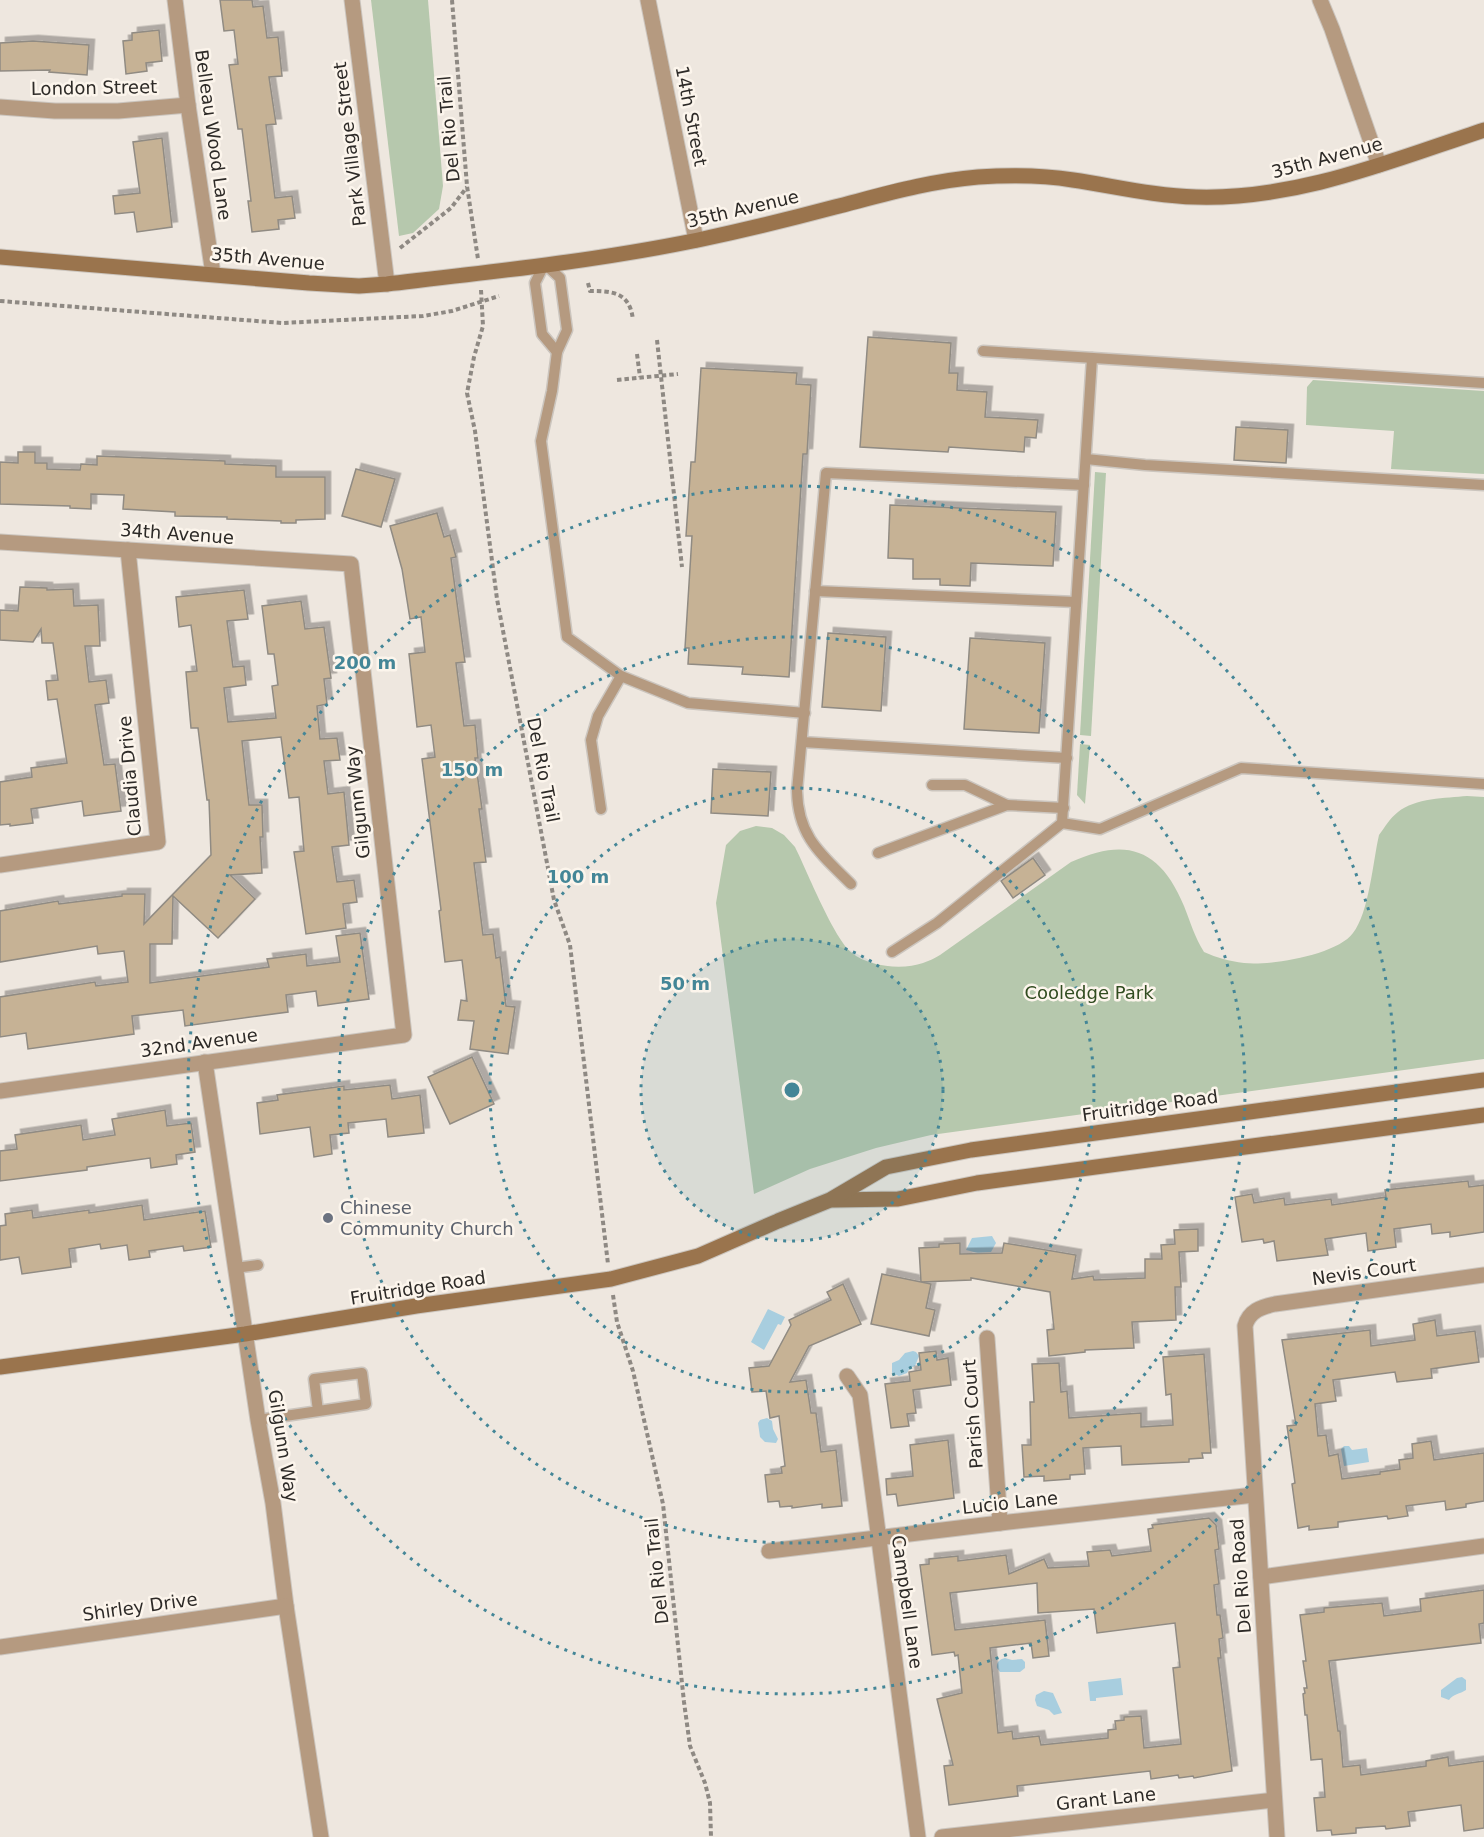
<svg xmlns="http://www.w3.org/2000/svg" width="1484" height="1837" font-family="'DejaVu Sans',sans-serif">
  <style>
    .green { fill: #b6c8ad }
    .water { fill: #a8cedf }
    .building { fill: #c6b295; stroke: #908b83; stroke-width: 1.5; fill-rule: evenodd; filter: url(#shadow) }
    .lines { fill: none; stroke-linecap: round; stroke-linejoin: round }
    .lane-casing { stroke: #cbc5be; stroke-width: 13 }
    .street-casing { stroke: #cbc5be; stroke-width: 17 }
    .secondary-casing { stroke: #cbc5be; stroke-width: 17 }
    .path { stroke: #8e8983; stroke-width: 4; stroke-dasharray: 4.5 3; stroke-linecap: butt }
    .lane { stroke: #b59a80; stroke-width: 10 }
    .street { stroke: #b59a80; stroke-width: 15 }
    .secondary { stroke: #9a744d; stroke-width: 15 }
    .ring { fill: none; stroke: #448697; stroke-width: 3; stroke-dasharray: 3 6 }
    .worship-dot { fill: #6b7280; stroke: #fcf5ec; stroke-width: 2 }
    .labels { text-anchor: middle; stroke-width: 5; stroke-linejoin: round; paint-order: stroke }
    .street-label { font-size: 18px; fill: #2d2a27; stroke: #fcf5ec }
    .park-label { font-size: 18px; fill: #314c20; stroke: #fcf5ec }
    .worship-label { font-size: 18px; fill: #5b616d; stroke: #fcf5ec; text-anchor: start }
    .centre { fill: #448697; stroke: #fcf5ec; stroke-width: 3 }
    .ring-label { font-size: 18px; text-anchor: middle; font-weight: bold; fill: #448697; stroke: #fcf5ec; stroke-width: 5; stroke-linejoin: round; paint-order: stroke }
  </style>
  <defs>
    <filter id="shadow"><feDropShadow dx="5.5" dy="-5.5" stdDeviation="0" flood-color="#0004"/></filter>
  </defs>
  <rect width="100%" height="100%" fill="#eee7df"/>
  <g class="green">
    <polygon points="371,0 428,0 443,186 439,209 413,233 399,236"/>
    <polygon points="1313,380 1484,391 1484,474 1391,469 1394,431 1306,425 1307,387"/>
    <polygon points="1095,472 1106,473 1091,736 1080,735"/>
    <polygon points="1080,744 1090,745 1085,804 1077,795"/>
    <path d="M1467 796 1484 797V1059L931 1135 876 1148 810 1169 754 1194 716 903 726 845 740 831 756 826 772 828 784 835 795 847C807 871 834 939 852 953 869 967 903 970 923 963 929 961 935 958 940 955L1071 862C1126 837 1160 848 1184 906 1190 921 1195 938 1204 952 1217 958 1229 961 1244 963 1270 966 1337 955 1353 933 1369 913 1373 861 1379 835 1385 827 1390 818 1398 812 1415 798 1446 798 1467 796Z"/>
  </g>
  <g class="water">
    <polygon points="992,1236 996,1243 991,1252 978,1253 966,1250 972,1238"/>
    <polygon points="768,1309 785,1317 781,1325 778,1324 764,1350 751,1342"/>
    <polygon points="913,1351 916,1352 919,1356 915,1366 910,1368 907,1373 899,1376 892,1373 892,1363 899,1360 905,1353"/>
    <polygon points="767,1418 772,1421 773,1429 778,1439 776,1443 765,1442 760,1437 758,1423 760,1420"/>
    <polygon points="1344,1446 1349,1446 1352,1450 1367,1448 1369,1462 1344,1466 1341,1449"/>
    <path d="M1005 1658 1012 1660 1022 1659 1025 1662V1668L1020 1672H1000L997 1668C996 1662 1000 1659 1005 1658Z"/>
    <polygon points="1121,1678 1123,1695 1096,1698 1096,1701 1090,1701 1088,1682"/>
    <path d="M1457 1678 1462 1677 1466 1680V1690C1460 1694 1453 1694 1449 1700L1441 1697V1690Z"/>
    <polygon points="1044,1691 1053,1693 1062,1713 1054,1715 1049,1710 1037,1706 1035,1700 1036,1695"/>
  </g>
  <g class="building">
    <polygon points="220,0 252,0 253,7 263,6 267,38 278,37 282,76 269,77 276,124 266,125 275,198 292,196 295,218 278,220 279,229 252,232 248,201 251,201 242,129 238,129 229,65 238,64 234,30 224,31"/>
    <polygon points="159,30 162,61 146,63 147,71 126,74 123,41 132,40 132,33"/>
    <polygon points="33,41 89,45 87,75 49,72 50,70 0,71 0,43"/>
    <polygon points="162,138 172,227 137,232 134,212 115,214 113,196 140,193 133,142"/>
    <polygon points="868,337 951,343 949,373 958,373 957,390 987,392 985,417 1038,420 1036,438 1025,437 1024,452 949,447 948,452 860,447"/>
    <polygon points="701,368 797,373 796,384 811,385 807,454 803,454 789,677 742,674 743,667 688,664 689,648 685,648 692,536 686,536 691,462 695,462"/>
    <polygon points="1236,427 1288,430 1286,463 1234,460"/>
    <polygon points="18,452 35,452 35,463 47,463 47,469 80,470 81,464 97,465 97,456 225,461 225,464 276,466 276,477 325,477 325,519 296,520 296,523 281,523 281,521 227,519 227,517 175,516 175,512 123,509 124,495 91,494 91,509 70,508 70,506 0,504 0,462 18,463"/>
    <polygon points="356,469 395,479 381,527 342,516"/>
    <polygon points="890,505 1056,512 1053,566 971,563 970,586 940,585 940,579 913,579 913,559 888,558"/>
    <polygon points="437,513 444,537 450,535 456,557 451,558 465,662 456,663 464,726 475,725 478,758 475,758 482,809 479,809 486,862 474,863 483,935 493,934 496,958 500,957 506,1006 515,1007 508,1054 470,1049 474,1021 458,1020 461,1000 467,1001 462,960 445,962 439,911 441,910 422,759 435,757 431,725 417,727 409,654 425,652 421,617 410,619 402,569 390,526"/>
    <polygon points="20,587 47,588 47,590 73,589 74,606 98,605 100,646 85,646 89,682 106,680 109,703 95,705 104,765 115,764 121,811 84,816 82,801 31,809 33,823 10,826 10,824 0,825 0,782 32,777 31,768 67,763 57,699 48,700 46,681 58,680 53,643 42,643 41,629 33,642 0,640 0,610 18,611"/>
    <polygon points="244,590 248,619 227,621 233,667 244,666 246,685 224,688 228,722 276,718 272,686 278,685 274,654 268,654 262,606 301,601 305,629 324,627 331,678 324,679 327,704 317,706 320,739 337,738 340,760 324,761 328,794 344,792 349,845 332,847 337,882 354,880 357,902 343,904 346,928 306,934 294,852 304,851 299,797 289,798 281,737 242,741 249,805 262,805 263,837 260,837 262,873 230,875 255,899 218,938 173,896 172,944 150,944 150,983 269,967 267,959 306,954 307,966 340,962 336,936 360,933 369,999 318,1006 316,991 286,995 288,1012 185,1026 183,1010 132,1016 134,1034 28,1049 26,1033 0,1037 0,997 95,982 96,986 128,982 124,951 98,954 97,946 0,962 0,911 58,901 59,904 122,896 122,894 145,894 144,924 211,855 209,800 207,800 198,728 191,728 186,672 197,671 191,625 179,627 176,597"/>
    <polygon points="828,633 886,637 881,711 822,707"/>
    <polygon points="970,638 1045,643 1039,733 964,729"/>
    <polygon points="713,769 771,772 768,816 711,813"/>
    <polygon points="1033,858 1045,875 1013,898 1001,881"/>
    <polygon points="472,1057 494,1104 450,1124 428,1077"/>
    <polygon points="390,1085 392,1099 420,1095 424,1133 388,1137 386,1119 348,1123 349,1133 330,1135 332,1154 314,1157 310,1127 260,1134 257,1103 278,1100 277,1095 344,1086 344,1090"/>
    <polygon points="165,1110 167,1126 191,1123 195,1152 176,1155 177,1164 151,1168 150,1158 87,1167 87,1170 0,1181 0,1151 17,1149 15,1135 81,1125 83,1140 115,1135 112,1119"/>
    <polygon points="1468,1181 1469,1187 1484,1185 1484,1232 1450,1237 1450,1232 1432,1234 1431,1224 1394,1229 1396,1247 1368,1251 1366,1233 1325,1239 1328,1255 1277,1261 1274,1241 1264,1243 1263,1239 1242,1242 1235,1197 1252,1194 1254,1203 1284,1198 1285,1205 1331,1199 1332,1205 1386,1197 1385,1190"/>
    <polygon points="142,1205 144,1220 205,1211 211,1247 184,1251 183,1246 149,1251 150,1257 129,1260 127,1245 101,1249 100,1244 69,1249 71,1267 22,1274 19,1257 0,1260 0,1226 6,1225 5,1214 32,1210 33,1218 89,1210 89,1213"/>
    <polygon points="1198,1229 1198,1251 1179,1252 1181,1287 1175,1287 1176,1320 1132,1322 1134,1348 1085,1350 1085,1352 1049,1356 1047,1330 1054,1329 1050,1292 971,1278 971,1280 921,1282 919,1248 939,1247 939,1244 960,1243 960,1254 1002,1253 1004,1243 1076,1255 1072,1279 1093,1276 1094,1280 1145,1278 1145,1259 1162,1259 1161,1245 1175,1244 1174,1230"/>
    <polygon points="882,1274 931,1284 926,1308 935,1310 929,1336 871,1324"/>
    <polygon points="843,1284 861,1324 809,1346 790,1382 806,1380 811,1413 816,1413 821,1452 836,1450 842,1506 822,1508 822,1504 792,1508 792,1506 780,1507 779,1501 768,1502 765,1475 782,1473 781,1467 785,1466 779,1416 770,1418 766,1391 752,1392 749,1368 769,1366 791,1325 789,1320 831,1300 827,1292"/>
    <polygon points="1435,1320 1437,1336 1475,1331 1479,1362 1431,1369 1432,1378 1397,1382 1395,1372 1333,1380 1336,1401 1315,1404 1318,1436 1326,1435 1329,1456 1338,1454 1342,1479 1380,1474 1380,1472 1400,1469 1399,1460 1413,1458 1412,1444 1431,1441 1434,1460 1484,1453 1484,1501 1466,1504 1466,1507 1446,1510 1445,1501 1406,1506 1408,1516 1388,1519 1387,1516 1338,1522 1338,1527 1309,1530 1309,1526 1298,1528 1292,1484 1295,1483 1287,1426 1296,1425 1282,1340 1370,1330 1371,1346 1415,1340 1413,1324"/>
    <polygon points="936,1351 937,1360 948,1358 951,1385 913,1390 916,1413 907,1414 909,1426 891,1428 885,1384 910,1381 909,1372 921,1370 919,1353"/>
    <polygon points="1204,1354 1211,1453 1202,1453 1203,1458 1189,1459 1189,1462 1122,1465 1121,1446 1083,1448 1085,1474 1070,1475 1070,1479 1044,1481 1044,1476 1024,1477 1022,1445 1031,1445 1030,1402 1034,1402 1032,1364 1059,1363 1061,1392 1067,1391 1069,1418 1141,1413 1141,1427 1173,1425 1171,1394 1166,1395 1163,1357"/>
    <polygon points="948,1440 954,1498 898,1506 896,1494 887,1495 886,1479 913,1476 910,1445"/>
    <path d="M1209 1518 1216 1525 1219 1549 1215 1550 1219 1584 1214 1585 1217 1615H1220L1223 1638 1219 1639 1221 1658H1218L1232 1771 1194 1778 1193 1776 1179 1778 1178 1775 1151 1779 1150 1771 1017 1786 1018 1796 949 1805 944 1766 953 1765 937 1699 962 1693 958 1655 955 1656 954 1652 932 1655 920 1565 929 1564V1559L958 1556V1561L1006 1555 1009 1574 1044 1559 1048 1568 1089 1566 1087 1552 1110 1550 1112 1556 1151 1551 1148 1529 1153 1528 1152 1525ZM1037 1583 1038 1613 1094 1609 1097 1633 1175 1623 1180 1667 1173 1668 1181 1744 1144 1748 1141 1716 1124 1717V1720L1115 1721 1116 1729 1108 1730V1738L1041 1745 1039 1736 1013 1739 1012 1731 998 1733 990 1648 1031 1643 1033 1658 1049 1656 1045 1620 955 1630 950 1593Z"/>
    <polygon points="1484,1590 1484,1623 1479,1624 1481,1643 1329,1661 1338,1731 1340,1731 1343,1767 1360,1765 1361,1775 1426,1766 1426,1761 1448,1757 1449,1766 1484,1761 1484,1828 1464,1831 1461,1805 1408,1812 1410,1826 1386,1829 1385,1826 1356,1828 1356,1833 1332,1835 1331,1830 1317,1831 1314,1798 1325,1797 1322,1759 1311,1760 1307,1715 1305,1715 1303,1694 1305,1693 1304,1688 1307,1688 1303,1661 1306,1661 1300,1615 1324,1612 1324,1608 1382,1603 1384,1616 1421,1611 1420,1599"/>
  </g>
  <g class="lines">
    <defs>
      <g id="lane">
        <polyline points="544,265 535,283 542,334 557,352"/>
        <polyline points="546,265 560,278 567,330 557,352 552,391 541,441 567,637 621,676 688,703 805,713"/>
        <polyline points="983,351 1484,383"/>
        <polyline points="1086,459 1145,465 1484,485"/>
        <polyline points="815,591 1076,602"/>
        <polyline points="802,742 1067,758"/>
        <polyline points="932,785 965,785 1007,805"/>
        <polyline points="601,809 591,740 598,716 621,676"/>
        <polyline points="1062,823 1100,829 1241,768 1484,784"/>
        <polyline points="878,853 1007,805 1064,808"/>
        <path d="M851 884C821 854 798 837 797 791L826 473 1084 485"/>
        <polyline points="892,952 937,923 1062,823 1092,358"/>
        <polyline points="235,1268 258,1265"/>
        <polyline points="258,1420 366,1404 362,1373 314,1379 318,1411"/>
      </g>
      <g id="street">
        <polyline points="175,0 188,105 213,274"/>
        <polyline points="352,0 387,284"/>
        <polyline points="648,0 696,240"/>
        <polyline points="1320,0 1332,29 1379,165"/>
        <polyline points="0,107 55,111 118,111 188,105"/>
        <polyline points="0,542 351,564 404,1035 0,1091"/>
        <polyline points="0,865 158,842 128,550"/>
        <polyline points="205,1062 258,1420 273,1503 286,1606 321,1837"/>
        <polyline points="987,1338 1000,1523"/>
        <polyline points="847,1376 860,1395 918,1837"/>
        <polyline points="769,1551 1000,1523 1254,1495"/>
        <polyline points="1261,1577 1484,1546"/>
        <polyline points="0,1647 286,1606"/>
        <polyline points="942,1837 1274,1800"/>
        <path d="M1277 1837 1245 1326C1249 1311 1261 1307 1275 1304L1484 1275"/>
      </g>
      <g id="secondary">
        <path d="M0 257 309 283 359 286 387 284C491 272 595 261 698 240 744 230 790 219 835 207 882 195 929 181 978 177 1009 175 1042 175 1073 180 1114 186 1154 196 1196 197 1297 200 1390 161 1484 130"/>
        <polyline points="833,1200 898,1199 977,1183 1484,1115"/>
        <polyline points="0,1367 245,1334 416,1306 611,1279 698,1256 778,1221 830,1200 886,1167 971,1150 1484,1080"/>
      </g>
    </defs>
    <use href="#lane" class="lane-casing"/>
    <use href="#street" class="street-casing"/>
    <use href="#secondary" class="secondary-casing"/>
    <g class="path">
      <polyline points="452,0 467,186 478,259"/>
      <polyline points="400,248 451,208 467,187"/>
      <path d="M588 283 590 291C614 291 630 293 633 320"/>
      <polyline points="481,290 483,326 474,357 467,393 475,431 497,599 554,900 570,945 608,1264"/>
      <polyline points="0,301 282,323 423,316 452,311 499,296"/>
      <polyline points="657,340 682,567"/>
      <polyline points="637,354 640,377"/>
      <polyline points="617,380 678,374"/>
      <polyline points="613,1295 617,1322 633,1371 663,1504 684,1702 690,1746 705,1783 710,1803 711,1837"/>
    </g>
    <use href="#lane" class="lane"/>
    <use href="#street" class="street"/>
    <use href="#secondary" class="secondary"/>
  </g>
  <circle cx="792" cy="1090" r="151" fill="#448697" fill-opacity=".12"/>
  <g class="ring">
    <circle cx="792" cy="1090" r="151"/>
    <circle cx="792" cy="1090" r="302"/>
    <circle cx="792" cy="1090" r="453"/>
    <circle cx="792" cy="1090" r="604"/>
  </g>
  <circle class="worship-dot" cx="328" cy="1218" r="6"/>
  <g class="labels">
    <g class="street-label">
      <text transform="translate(94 88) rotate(-1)" y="6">London Street</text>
      <text transform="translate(691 116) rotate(79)" y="6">14th Street</text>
      <text transform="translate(449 129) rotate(-95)" y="6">Del Rio Trail</text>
      <text transform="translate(213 135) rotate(82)" y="6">Belleau Wood Lane</text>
      <text transform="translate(350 144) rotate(-97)" y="6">Park Village Street</text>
      <text transform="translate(1327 158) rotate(-15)" y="6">35th Avenue</text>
      <text transform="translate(743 209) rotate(-13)" y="6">35th Avenue</text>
      <text transform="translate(268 259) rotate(5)" y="6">35th Avenue</text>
      <text transform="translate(177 534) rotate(4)" y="6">34th Avenue</text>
      <text transform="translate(543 770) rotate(79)" y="6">Del Rio Trail</text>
      <text transform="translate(130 776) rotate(-95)" y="6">Claudia Drive</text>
      <text transform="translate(358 802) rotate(-96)" y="6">Gilgunn Way</text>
      <text transform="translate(199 1043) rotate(-8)" y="6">32nd Avenue</text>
      <text transform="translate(1150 1106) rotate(-8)" y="6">Fruitridge Road</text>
      <text transform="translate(1364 1272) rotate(-8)" y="6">Nevis Court</text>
      <text transform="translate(418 1288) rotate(-9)" y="6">Fruitridge Road</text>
      <text transform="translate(973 1414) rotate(-94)" y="6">Parish Court</text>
      <text transform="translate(283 1446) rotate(81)" y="6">Gilgunn Way</text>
      <text transform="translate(1010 1503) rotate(-6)" y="6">Lucio Lane</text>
      <text transform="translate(657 1571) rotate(-96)" y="6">Del Rio Trail</text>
      <text transform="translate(1241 1576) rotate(-94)" y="6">Del Rio Road</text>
      <text transform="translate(907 1602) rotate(82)" y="6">Campbell Lane</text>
      <text transform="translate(140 1607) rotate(-8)" y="6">Shirley Drive</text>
      <text transform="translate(1106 1799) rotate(-6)" y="6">Grant Lane</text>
    </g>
    <g class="park-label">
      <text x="1089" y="999">Cooledge Park</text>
    </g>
    <g class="worship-label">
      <text x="340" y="1214">Chinese<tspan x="340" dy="21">Community Church</tspan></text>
    </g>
  </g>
  <circle cx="792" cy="1090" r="9" class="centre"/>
  <g class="ring-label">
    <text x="365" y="669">200 m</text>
    <text x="472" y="776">150 m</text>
    <text x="578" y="883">100 m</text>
    <text x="685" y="990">50 m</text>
  </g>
</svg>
